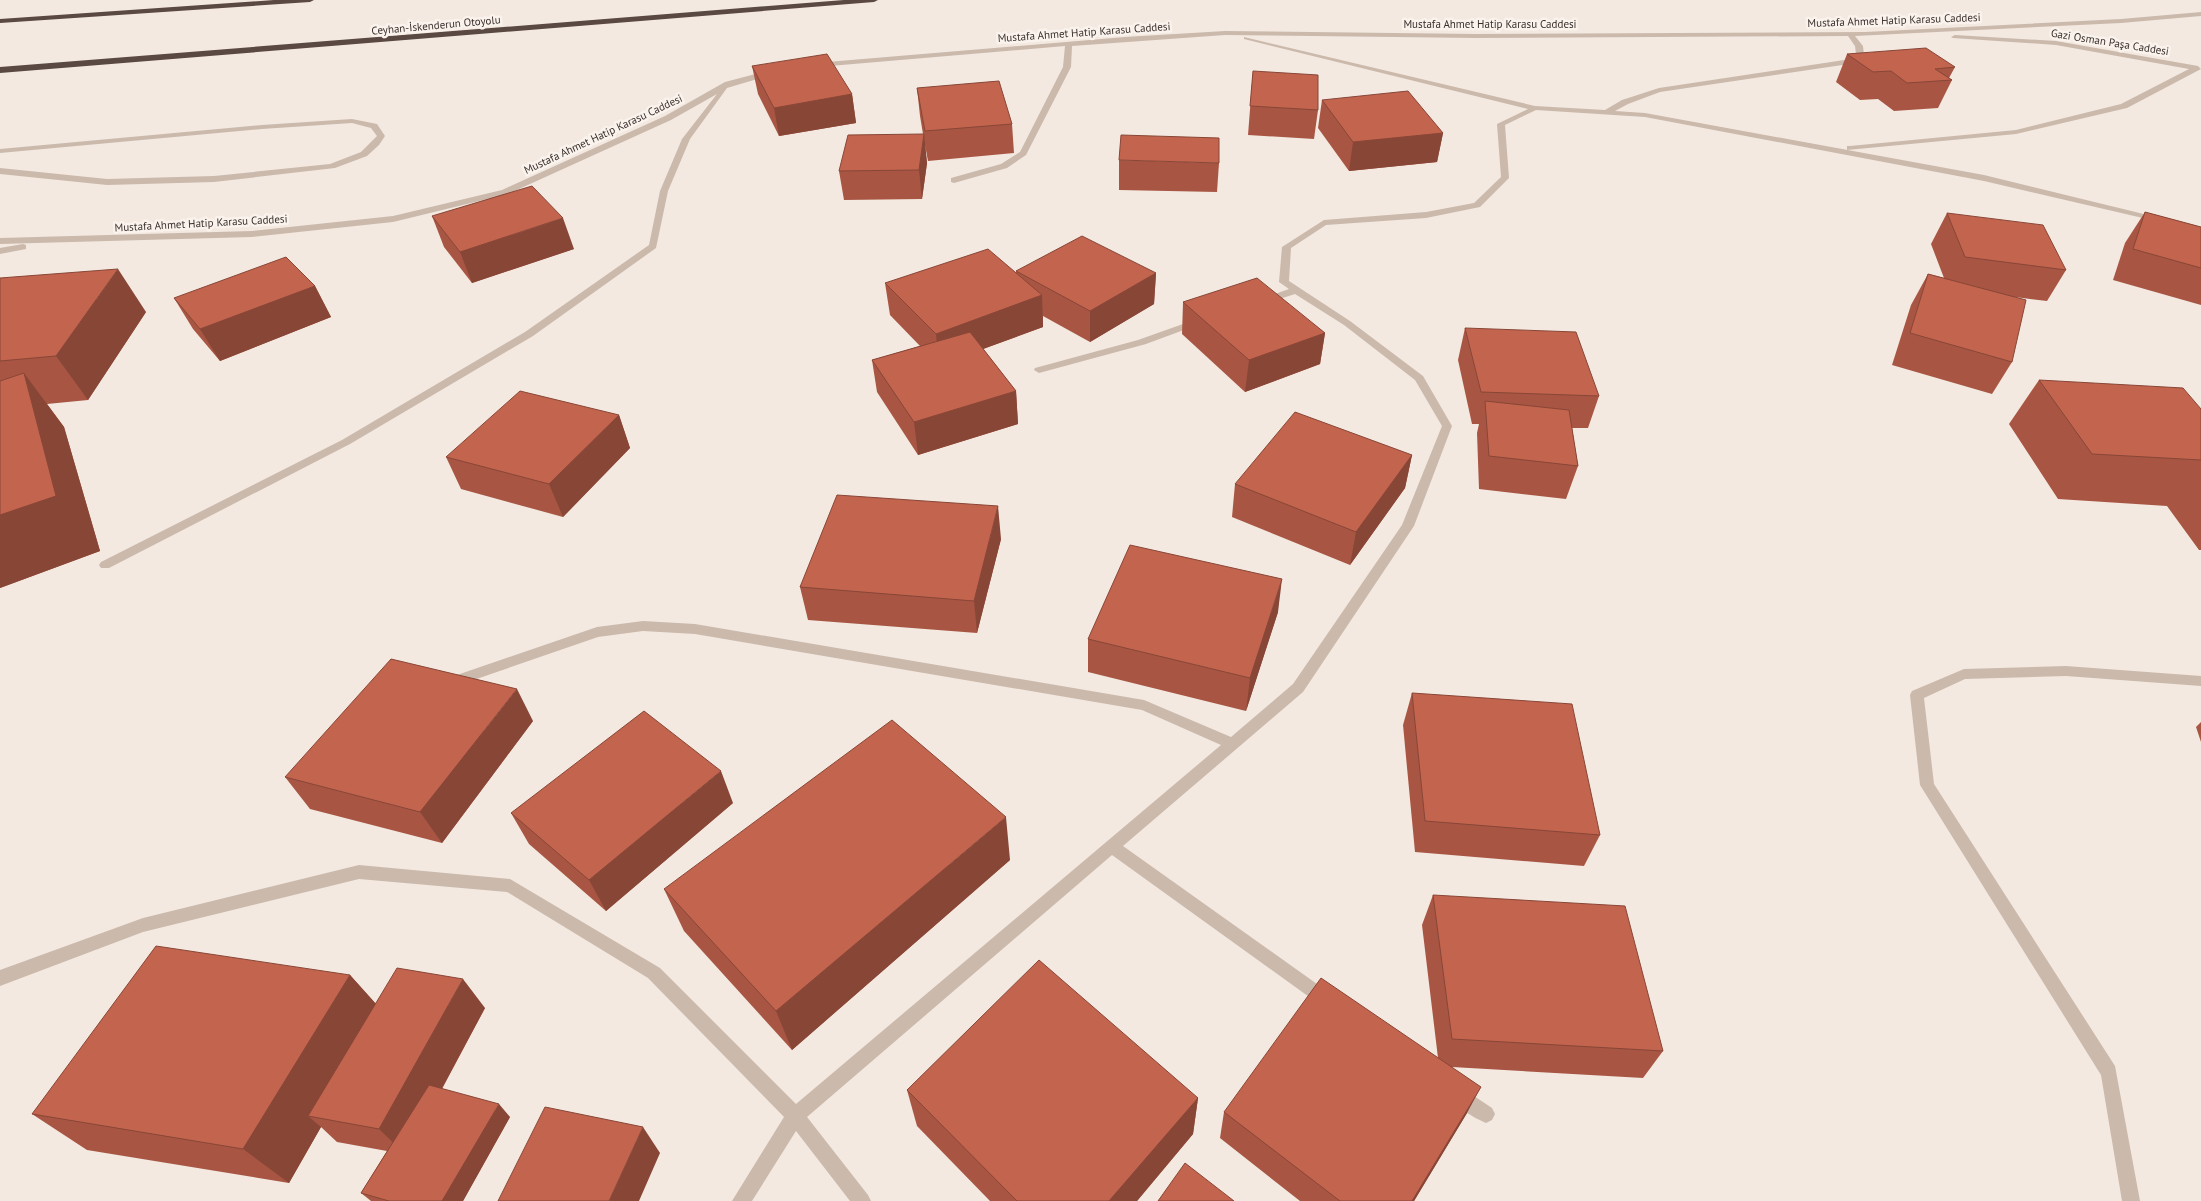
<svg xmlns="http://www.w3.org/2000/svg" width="2201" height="1201" font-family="'PT Sans',sans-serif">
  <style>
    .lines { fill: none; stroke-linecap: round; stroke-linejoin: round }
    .minor { fill: #cbb9ac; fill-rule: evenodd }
    .highway { fill: #5a4842; fill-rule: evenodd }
    .wall { fill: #a85643 }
    .shaded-wall { fill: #884637 }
    .building { fill: #c3644e; stroke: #884637 }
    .labels { text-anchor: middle; stroke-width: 5; stroke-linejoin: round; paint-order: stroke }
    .far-street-label { font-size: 11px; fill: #392f2b; stroke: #faf3ed }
  </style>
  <rect width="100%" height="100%" fill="#f3e9e0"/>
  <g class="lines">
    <g class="minor">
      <polygon points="2201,12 2201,16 2121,23 1855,36 1863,46 1864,55 1856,63 1660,92 1628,104 1615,111 1645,113 1984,175 2160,218 2160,222 1984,181 1645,117 1536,110 1505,125 1509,178 1480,207 1426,218 1326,225 1291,248 1289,281 1350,321 1423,376 1452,426 1414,526 1303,692 1123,846 1331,994 1333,999 1331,1004 1325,1007 1319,1004 1112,855 807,1117 868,1195 871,1201 850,1201 796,1131 752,1201 732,1201 784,1117 648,978 507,892 359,879 143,932 0,986 0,970 143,918 359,865 510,879 660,968 796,1104 1221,745 1142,710 695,634 643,631 598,637 459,685 454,684 452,680 454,676 597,627 643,621 695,624 1144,700 1231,737 1293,684 1402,525 1442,426 1415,380 1344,325 1295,294 1267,303 1261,303 1261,299 1289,289 1279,282 1282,247 1324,220 1426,212 1474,203 1501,177 1497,124 1528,109 1244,39 1244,37 1535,106 1605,110 1622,100 1659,88 1851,59 1856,54 1855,46 1848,36 1476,38 1225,35 1072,46 1071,67 1026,155 1007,168 954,183 951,182 951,178 1001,164 1020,152 1063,67 1065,46 818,67 815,67 815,63 1125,37 1225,31 1476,34 1865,32 2121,19"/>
      <polygon points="1955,35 2056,41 2198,66 2201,69 2127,108 2016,134 1847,150 1847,146 1850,146 2016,130 2121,104 2189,69 2056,45 1953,38 1951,37"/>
      <polygon points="771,70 774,70 774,74 727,88 690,139 668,191 656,248 533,336 350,444 109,568 101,568 99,565 101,562 342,440 525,332 649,245 660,191 682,139 717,94 671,120 508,194 393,222 252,237 0,244 0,238 252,231 393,216 502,190 665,116 725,82"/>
      <polygon points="352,119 377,124 385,136 379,145 367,156 335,168 214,182 107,185 0,174 0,168 107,179 214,176 330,164 361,152 377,136 371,128 352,123 262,129 0,153 0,149 262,125"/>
      <polygon points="23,244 26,245 26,249 0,254 0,248"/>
      <polygon points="1197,319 1202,322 1200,324 1146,344 1039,373 1034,370 1035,368 1138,340"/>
      <polygon points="2066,666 2201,676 2201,686 2066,676 1965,679 1924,698 1934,784 2115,1066 2140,1201 2122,1201 2101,1075 1920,785 1910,695 1912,691 1964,669"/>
      <path d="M1459 1086 1492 1108 1495 1114 1492 1120 1486 1123C1474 1118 1455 1107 1450 1095L1453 1089Z"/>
    </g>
    <g class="highway">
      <polygon points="274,0 314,0 310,2 0,23 0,19"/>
      <polygon points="844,0 878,0 874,2 0,73 0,67"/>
    </g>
  </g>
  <g class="wall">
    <polygon points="1847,54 1955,67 1949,78 1952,80 1938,108 1894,111 1878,99 1860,100 1836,82"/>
    <polygon points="752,66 852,94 856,123 779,136 758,94"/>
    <polygon points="1253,71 1318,110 1314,139 1248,135"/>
    <polygon points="917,88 1012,124 1014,153 928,161 925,145 927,163 922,199 844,200 839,171 923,134 920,116"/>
    <polygon points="1322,100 1443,133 1437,162 1349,171 1318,128"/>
    <polygon points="1119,160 1219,163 1217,192 1119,190"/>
    <polygon points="2145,212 2201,227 2201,305 2113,280 2125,243"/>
    <polygon points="1947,213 2066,270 2047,301 2015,297 2012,362 1992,394 1892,365 1911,305 1928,274 1944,278 1931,244"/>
    <polygon points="432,216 574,249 472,283 444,247"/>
    <polygon points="1016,271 1156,273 1154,304 1090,342 1043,316 1043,327 983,349 1016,391 1018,424 918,455 877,392 872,360 920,346 890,315 885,283 1016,273"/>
    <polygon points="0,278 146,312 88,400 47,404 64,427 100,551 0,588"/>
    <polygon points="315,286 331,317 220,361 193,329 174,298"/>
    <polygon points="1183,302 1325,333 1320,364 1245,392 1182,334"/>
    <polygon points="1465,328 1599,396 1588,428 1572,428 1578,466 1566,499 1479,489 1477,433 1479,424 1472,424 1458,360"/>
    <polygon points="2039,380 2201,409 2201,550 2199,550 2167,506 2058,499 2009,424"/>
    <polygon points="619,415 630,448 563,517 461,489 446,457"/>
    <polygon points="1412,455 1405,488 1350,565 1232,517 1235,484"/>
    <polygon points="1001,539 977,633 808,620 800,587"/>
    <polygon points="1278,612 1246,711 1088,672 1088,639"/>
    <polygon points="1412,693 1600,835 1584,866 1415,852 1403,725"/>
    <polygon points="533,721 442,843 310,809 285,777"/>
    <polygon points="2201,722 2201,742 2196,727"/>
    <polygon points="733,803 606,911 529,844 511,813"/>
    <polygon points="1010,860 792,1050 684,931 664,889"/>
    <polygon points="1433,895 1663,1051 1643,1078 1452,1067 1467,1113 1414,1201 1300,1201 1220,1138 1224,1112 1438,1058 1422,925"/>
    <polygon points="350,975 375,1003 485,1008 442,1089 510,1117 463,1201 371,1201 361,1193 387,1151 337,1142 321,1127 289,1183 87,1150 32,1114"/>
    <polygon points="907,1090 1198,1098 1193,1134 1137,1201 990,1201 917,1126"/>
  </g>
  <g class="shaded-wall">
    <polygon points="852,94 856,123 779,136 774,108"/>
    <polygon points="1443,133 1437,162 1349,171 1353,142"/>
    <polygon points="924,134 927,163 922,199 919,170"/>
    <polygon points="563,218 574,249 472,283 460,252"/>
    <polygon points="118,269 146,312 88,400 56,356"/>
    <polygon points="1156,273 1154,304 1090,342 1090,311"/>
    <polygon points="315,286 331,317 220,361 200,329"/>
    <polygon points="1042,295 1043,327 939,365 936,334"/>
    <polygon points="1325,333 1320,364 1245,392 1249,360"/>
    <polygon points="24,373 64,427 100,551 0,588 0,515"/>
    <polygon points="1016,391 1018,424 918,455 914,422"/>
    <polygon points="619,415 630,448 563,517 549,484"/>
    <polygon points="1412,455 1405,488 1350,565 1356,532"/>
    <polygon points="998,506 1001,539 977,633 974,601"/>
    <polygon points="1282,579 1278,612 1246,711 1250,678"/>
    <polygon points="517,689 533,721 442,843 420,812"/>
    <polygon points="721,771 733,803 606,911 589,880"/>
    <polygon points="1006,817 1010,860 792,1050 776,1011"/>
    <polygon points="350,975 386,1015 308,1116 321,1127 289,1183 243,1149"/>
    <polygon points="463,979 485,1008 406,1155 379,1129"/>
    <polygon points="1481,1087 1467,1113 1414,1201 1412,1201"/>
    <polygon points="1198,1098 1193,1134 1137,1201 1109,1201"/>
    <polygon points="499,1104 510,1117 463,1201 442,1201"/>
    <polygon points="643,1127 660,1153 639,1201 609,1201"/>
  </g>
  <g class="building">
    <polygon points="1926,48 1955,67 1935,69 1952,80 1907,83 1891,71 1873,72 1847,54"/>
    <polygon points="827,54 852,94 774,108 752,66"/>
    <polygon points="1253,71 1318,75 1318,110 1250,106"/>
    <polygon points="999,81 1012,124 925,131 917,88"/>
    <polygon points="1408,91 1443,133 1353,142 1322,100"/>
    <polygon points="924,134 919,170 839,171 848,135"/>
    <polygon points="1121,135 1219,138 1219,163 1119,160"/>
    <polygon points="532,186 563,218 460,252 432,216"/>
    <polygon points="2145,212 2201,227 2201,268 2133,249"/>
    <polygon points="1947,213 2043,225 2066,270 1965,257"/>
    <polygon points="1082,236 1156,273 1090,311 1016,271"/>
    <polygon points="988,249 1042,295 936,334 885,283"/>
    <polygon points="286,257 315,286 200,329 174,298"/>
    <polygon points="118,269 56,356 0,361 0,278"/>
    <polygon points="1928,274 2026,300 2012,362 1910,333"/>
    <polygon points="1257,278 1325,333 1249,360 1183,302"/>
    <polygon points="1465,328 1576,332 1599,396 1481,392"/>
    <polygon points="970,332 1016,391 914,422 872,360"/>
    <polygon points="24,373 56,496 0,515 0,381"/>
    <polygon points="2039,380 2183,388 2201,409 2201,460 2092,454"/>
    <polygon points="520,391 619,415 549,484 446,457"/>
    <polygon points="1485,401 1569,410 1578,466 1489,456"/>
    <polygon points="1295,412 1412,455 1356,532 1235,484"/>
    <polygon points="837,495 998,506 974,601 800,587"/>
    <polygon points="1130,545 1282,579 1250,678 1088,639"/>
    <polygon points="391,659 517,689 420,812 285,777"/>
    <polygon points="1412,693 1572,704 1600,835 1425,821"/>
    <polygon points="644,711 721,771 589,880 511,813"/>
    <polygon points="892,720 1006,817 776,1011 664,889"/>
    <polygon points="1433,895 1625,906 1663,1051 1452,1039"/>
    <polygon points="156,946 350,975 243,1149 32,1114"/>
    <polygon points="1039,960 1198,1098 1109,1201 1017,1201 907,1090"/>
    <polygon points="397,968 463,979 379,1129 308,1116"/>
    <polygon points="1321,978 1481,1087 1412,1201 1340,1201 1224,1112"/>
    <polygon points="429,1085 499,1104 442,1201 389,1201 361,1193"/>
    <polygon points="545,1107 643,1127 609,1201 498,1201"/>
    <polygon points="1185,1163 1234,1201 1158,1201"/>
  </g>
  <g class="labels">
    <g class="far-street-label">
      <text transform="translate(1894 20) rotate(-2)" y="4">Mustafa Ahmet Hatip Karasu Caddesi</text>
      <text x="1490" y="28">Mustafa Ahmet Hatip Karasu Caddesi</text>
      <text transform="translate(436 25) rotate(-5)" y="4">Ceyhan-İskenderun Otoyolu</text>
      <text transform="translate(1084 32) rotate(-4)" y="4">Mustafa Ahmet Hatip Karasu Caddesi</text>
      <text transform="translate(2110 42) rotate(9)" y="4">Gazi Osman Paşa Caddesi</text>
      <text transform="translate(603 134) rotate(-25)" y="4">Mustafa Ahmet Hatip Karasu Caddesi</text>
      <text transform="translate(201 223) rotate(-3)" y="4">Mustafa Ahmet Hatip Karasu Caddesi</text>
    </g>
  </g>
</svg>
